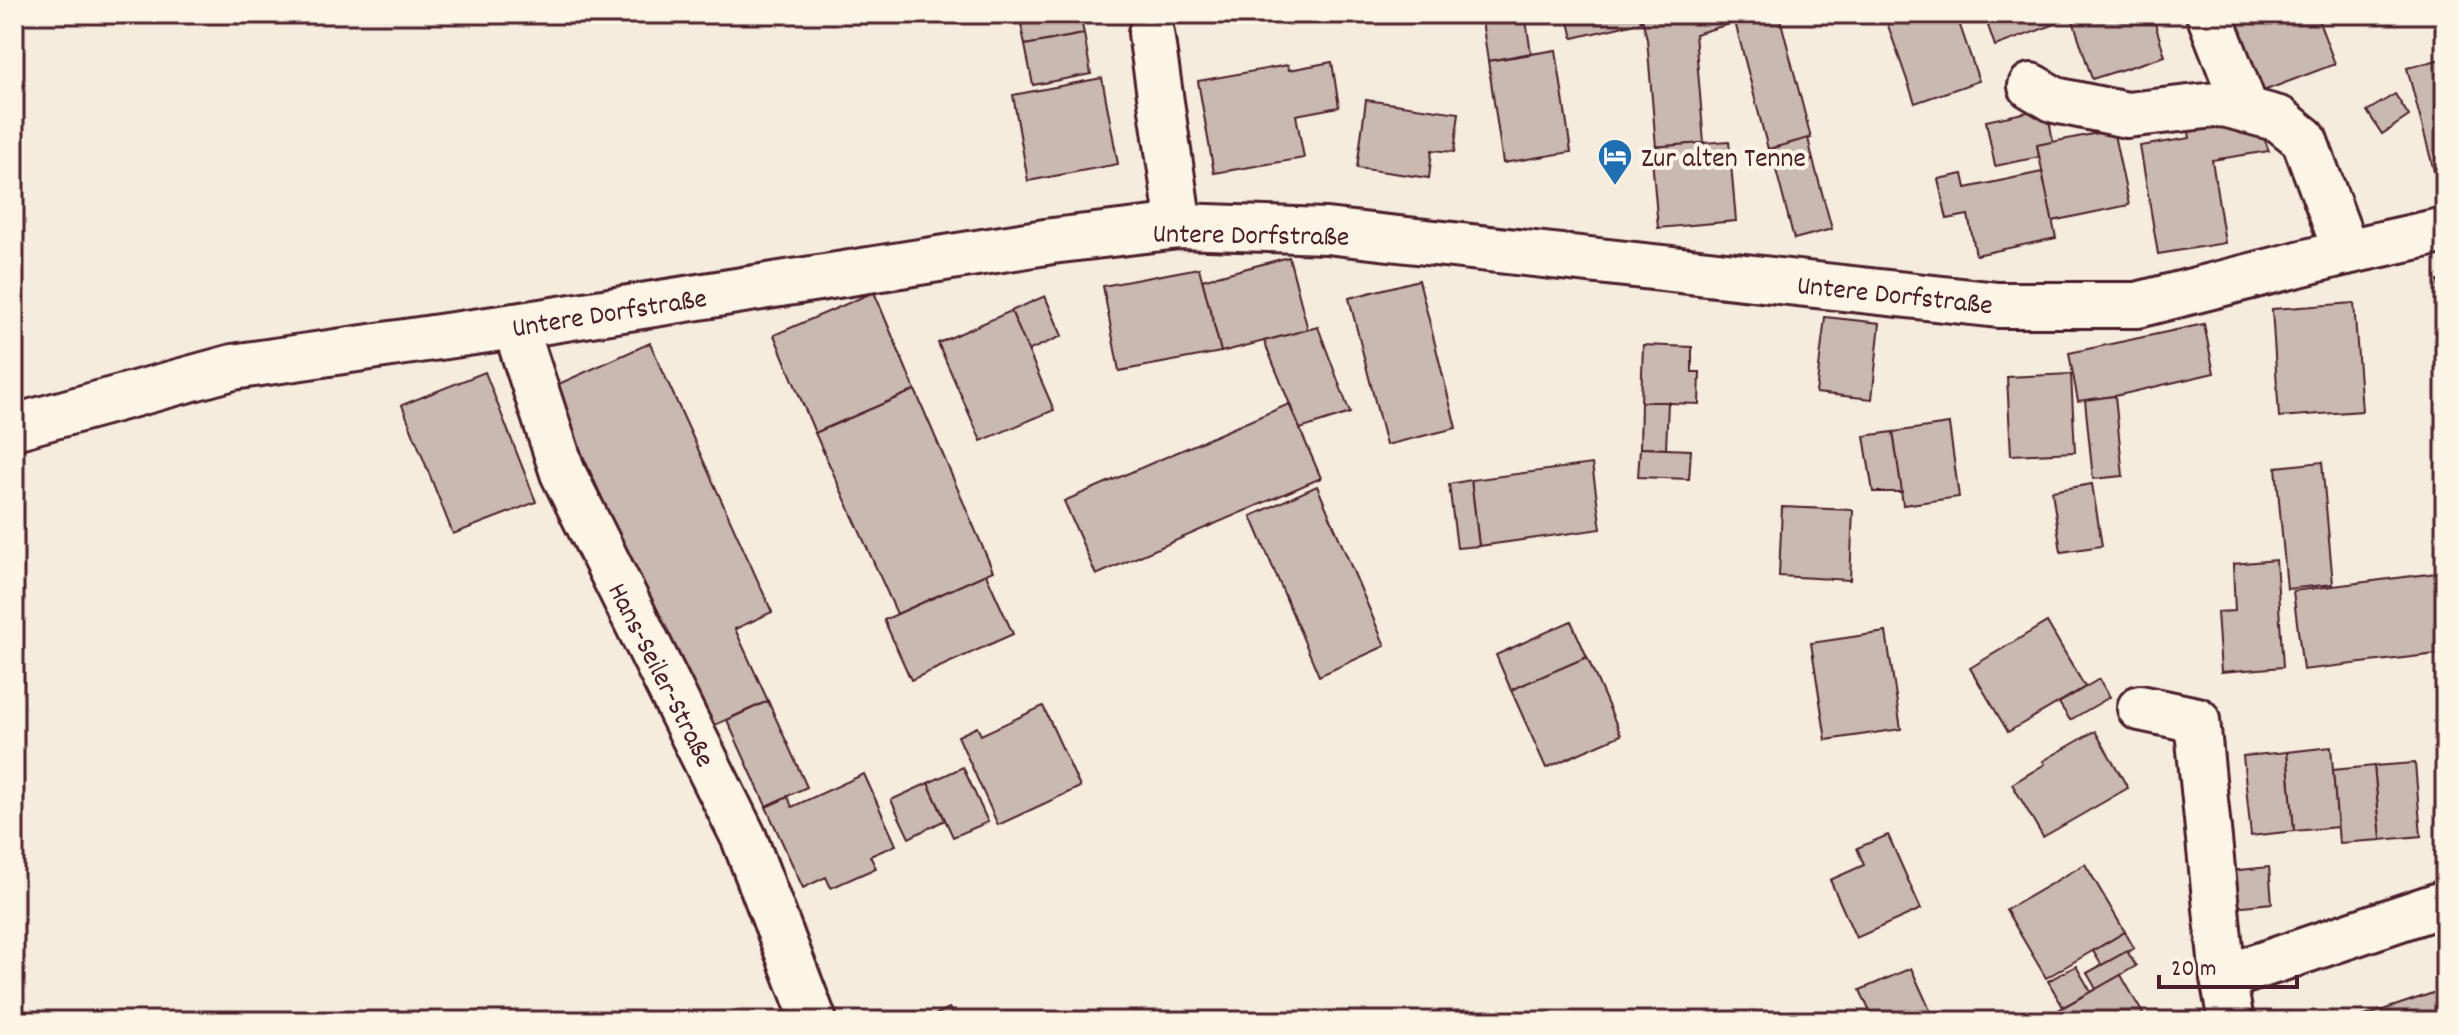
<svg xmlns="http://www.w3.org/2000/svg" width="2459" height="1035" font-family="Dekko,sans-serif">
  <style>
    .building { fill: #cab9b1; stroke: #4a1f2b; stroke-width: 2 }
    .lines { fill: none; stroke-linecap: round; stroke-linejoin: round }
    .minor-casing { stroke: #4a1f2b; stroke-width: 50 }
    .minor { stroke: #fcf5e5; stroke-width: 44 }
    .labels { text-anchor: middle; stroke-width: 8; stroke-linejoin: round; paint-order: stroke }
    .poi-label { font-size: 28px; fill: #4a1f2b; stroke: #fcf5e5; text-anchor: start }
    .street-label { font-size: 28px; fill: #4a1f2b; stroke: #fcf5e5 }
  </style>
  <rect width="100%" height="100%" fill="#f5ecde"/>
  <filter id="ink" filterUnits="userSpaceOnUse"><feTurbulence type="fractalNoise" baseFrequency=".0125" numOctaves="2"/><feDisplacementMap in="SourceGraphic" scale="16" xChannelSelector="R" yChannelSelector="G"/><feConvolveMatrix kernelMatrix="1 2 1 2 8 2 1 2 1" color-interpolation-filters="sRGB"/></filter>
  <g filter="url(#ink)">
    <g class="building">
      <polygon points="1080,14 1084,34 1025,45 1021,24"/>
      <polygon points="1481,14 1525,14 1531,53 1488,61"/>
      <polygon points="1567,14 1639,14 1641,22 1573,38"/>
      <polygon points="1641,14 1764,14 1695,34 1704,143 1656,147 1647,39"/>
      <polygon points="1764,14 1779,14 1811,138 1768,149 1735,22"/>
      <polygon points="1884,14 1956,14 1979,81 1915,103"/>
      <polygon points="1984,14 2053,14 2056,24 1995,46"/>
      <polygon points="2071,14 2152,14 2165,56 2092,79"/>
      <polygon points="2228,14 2316,14 2335,64 2258,93"/>
      <polygon points="1084,34 1091,74 1033,85 1025,45"/>
      <polygon points="1556,50 1571,152 1503,163 1488,61"/>
      <polygon points="2445,58 2445,168 2434,171 2407,68"/>
      <polygon points="1332,62 1339,107 1296,115 1304,158 1214,173 1198,81 1288,65 1289,70"/>
      <polygon points="1102,78 1118,164 1028,181 1013,95"/>
      <polygon points="2395,94 2409,116 2382,134 2367,111"/>
      <polygon points="1366,100 1459,113 1454,152 1432,150 1429,178 1357,168"/>
      <polygon points="2047,108 2053,142 2037,145 2039,157 1995,166 1986,121"/>
      <polygon points="2187,120 2258,123 2269,151 2212,160 2225,243 2158,254 2140,146 2190,138"/>
      <polygon points="2113,130 2129,205 2052,221 2037,145"/>
      <polygon points="1808,138 1813,160 1779,169 1774,148"/>
      <polygon points="1729,141 1736,221 1658,228 1651,147"/>
      <polygon points="1813,160 1832,229 1794,239 1776,170"/>
      <polygon points="2042,172 2056,238 1976,255 1968,215 1947,219 1938,179 1963,174 1966,188"/>
      <polygon points="1289,257 1308,330 1221,352 1202,280"/>
      <polygon points="1199,268 1221,352 1119,371 1103,286"/>
      <polygon points="1419,280 1456,428 1386,445 1349,298"/>
      <polygon points="2445,280 2445,336 2438,281"/>
      <polygon points="874,292 915,390 815,433 774,335"/>
      <polygon points="1045,296 1062,336 1028,351 1011,311"/>
      <polygon points="2354,303 2362,411 2279,417 2272,309"/>
      <polygon points="1011,311 1054,410 981,441 938,343"/>
      <polygon points="1825,317 1880,323 1872,399 1816,393"/>
      <polygon points="2204,324 2214,373 2115,396 2078,401 2069,353"/>
      <polygon points="1318,327 1350,413 1300,429 1264,341"/>
      <polygon points="650,343 772,612 735,629 768,701 706,729 552,387"/>
      <polygon points="1643,345 1692,347 1692,372 1700,372 1699,404 1641,402"/>
      <polygon points="485,372 536,502 453,534 402,405"/>
      <polygon points="2071,374 2075,452 2011,455 2007,377"/>
      <polygon points="915,390 993,571 897,614 815,433"/>
      <polygon points="2115,396 2123,476 2093,479 2085,400"/>
      <polygon points="1641,402 1668,402 1666,449 1640,448"/>
      <polygon points="1289,404 1321,478 1096,575 1064,501"/>
      <polygon points="1949,424 1959,497 1903,505 1893,432"/>
      <polygon points="1893,432 1902,492 1873,492 1864,436"/>
      <polygon points="1640,448 1691,450 1689,479 1638,477"/>
      <polygon points="2322,462 2333,584 2287,589 2276,467"/>
      <polygon points="1592,464 1601,529 1479,546 1471,480"/>
      <polygon points="1471,480 1479,546 1457,548 1449,484"/>
      <polygon points="2092,484 2102,546 2061,552 2052,491"/>
      <polygon points="1317,486 1385,646 1319,676 1251,516"/>
      <polygon points="1782,507 1853,510 1850,580 1779,576"/>
      <polygon points="2276,560 2283,667 2221,672 2217,612 2235,611 2233,564"/>
      <polygon points="2445,572 2445,653 2303,670 2293,591"/>
      <polygon points="986,574 1013,634 911,680 884,620"/>
      <polygon points="1571,621 1587,657 1511,690 1496,655"/>
      <polygon points="2047,622 2085,687 2008,732 1970,668"/>
      <polygon points="1886,632 1901,729 1826,740 1811,643"/>
      <polygon points="1587,657 1621,735 1546,768 1511,690"/>
      <polygon points="2099,679 2110,697 2070,720 2059,703"/>
      <polygon points="768,701 807,787 766,806 727,720"/>
      <polygon points="1043,706 1080,787 998,825 958,736 977,727 981,735"/>
      <polygon points="2095,731 2128,788 2043,837 2012,784 2045,764 2043,761"/>
      <polygon points="2331,747 2338,827 2294,831 2287,752"/>
      <polygon points="2287,752 2294,831 2251,836 2243,756"/>
      <polygon points="2415,763 2421,836 2381,840 2374,766"/>
      <polygon points="2374,766 2381,840 2339,843 2333,770"/>
      <polygon points="963,767 988,822 953,837 928,783"/>
      <polygon points="864,774 896,845 870,856 876,868 831,888 826,877 803,888 766,807 788,797 792,807"/>
      <polygon points="928,783 945,820 909,838 891,800"/>
      <polygon points="1888,835 1921,909 1856,938 1830,880 1864,865 1857,848"/>
      <polygon points="2085,864 2125,932 2046,978 2006,910"/>
      <polygon points="2269,867 2272,903 2234,907 2230,871"/>
      <polygon points="2125,932 2134,948 2102,966 2093,951"/>
      <polygon points="2127,951 2136,966 2096,989 2087,973"/>
      <polygon points="2076,966 2091,992 2063,1007 2048,981"/>
      <polygon points="1911,968 1935,1021 1874,1021 1860,990"/>
      <polygon points="2121,975 2147,1021 2048,1021 2046,1017"/>
      <polygon points="2445,989 2445,1021 2350,1021"/>
      <polygon points="949,1008 956,1021 923,1021"/>
    </g>
    <g class="lines">
      <defs>
        <g id="minor">
          <polyline points="2209,14 2246,110"/>
          <polyline points="1151,33 1179,226"/>
          <polyline points="2031,86 2055,100 2127,115 2224,104 2279,119 2304,139 2346,252"/>
          <polyline points="515,326 563,473 744,838 814,1021"/>
          <polyline points="14,427 233,367 515,326 1052,241 1179,226 1326,231 1998,305 2137,305 2346,252 2445,230"/>
          <polyline points="2140,708 2197,720 2223,978 2231,1021"/>
          <polyline points="2223,978 2445,903"/>
        </g>
      </defs>
      <use href="#minor" class="minor-casing"/>
      <use href="#minor" class="minor"/>
    </g>
  </g>
  <defs>
    <symbol id="hotel-pin" viewBox="-11 -11 22 30"><path d="M0 17L-7.5 6A9.5 9.5 0 1 1 7.5 6Z" fill="#1f6fb2" stroke="#fcf5e5"/><path d="M-6-4.5h1.5V1H6V5H4.5V3h-9V5H-6ZM-4 0a1.8 1.8 0 1 1 3.6 0ZM.5 0V-2.5h3Q6-2.5 6 0Z" fill="#fff"/></symbol>
  </defs>
  <g fill-rule="evenodd">
    <use href="#hotel-pin" x="1595" y="136" width="40" height="54"/>
  </g>
  <g class="labels">
    <g class="poi-label">
      <text x="1641" y="166">Zur alten Tenne</text>
    </g>
    <g class="street-label">
      <text transform="translate(1251 233) rotate(1)" y="10">Untere Dorfstraße</text>
      <text transform="translate(1895 293) rotate(6)" y="10">Untere Dorfstraße</text>
      <text transform="translate(609 311) rotate(-9)" y="10">Untere Dorfstraße</text>
      <text transform="translate(663 674) rotate(63)" y="10">Hans-Seiler-Straße</text>
    </g>
  </g>
  <rect width="2459" height="1035" fill="none" stroke="#fcf5e5" stroke-width="48"/>
  <rect x="24" y="24" width="2411" height="987" fill="none" stroke="#4a1f2b" stroke-width="3" filter="url(#ink)"/>
  <path d="M2159 975v12h138v-12" fill="none" stroke="#4a1f2b" stroke-width="4"/>
  <text x="2171" y="975" font-size="24" fill="#4a1f2b" stroke="#fcf5e5" stroke-width="6" paint-order="stroke">20 m</text>
</svg>
